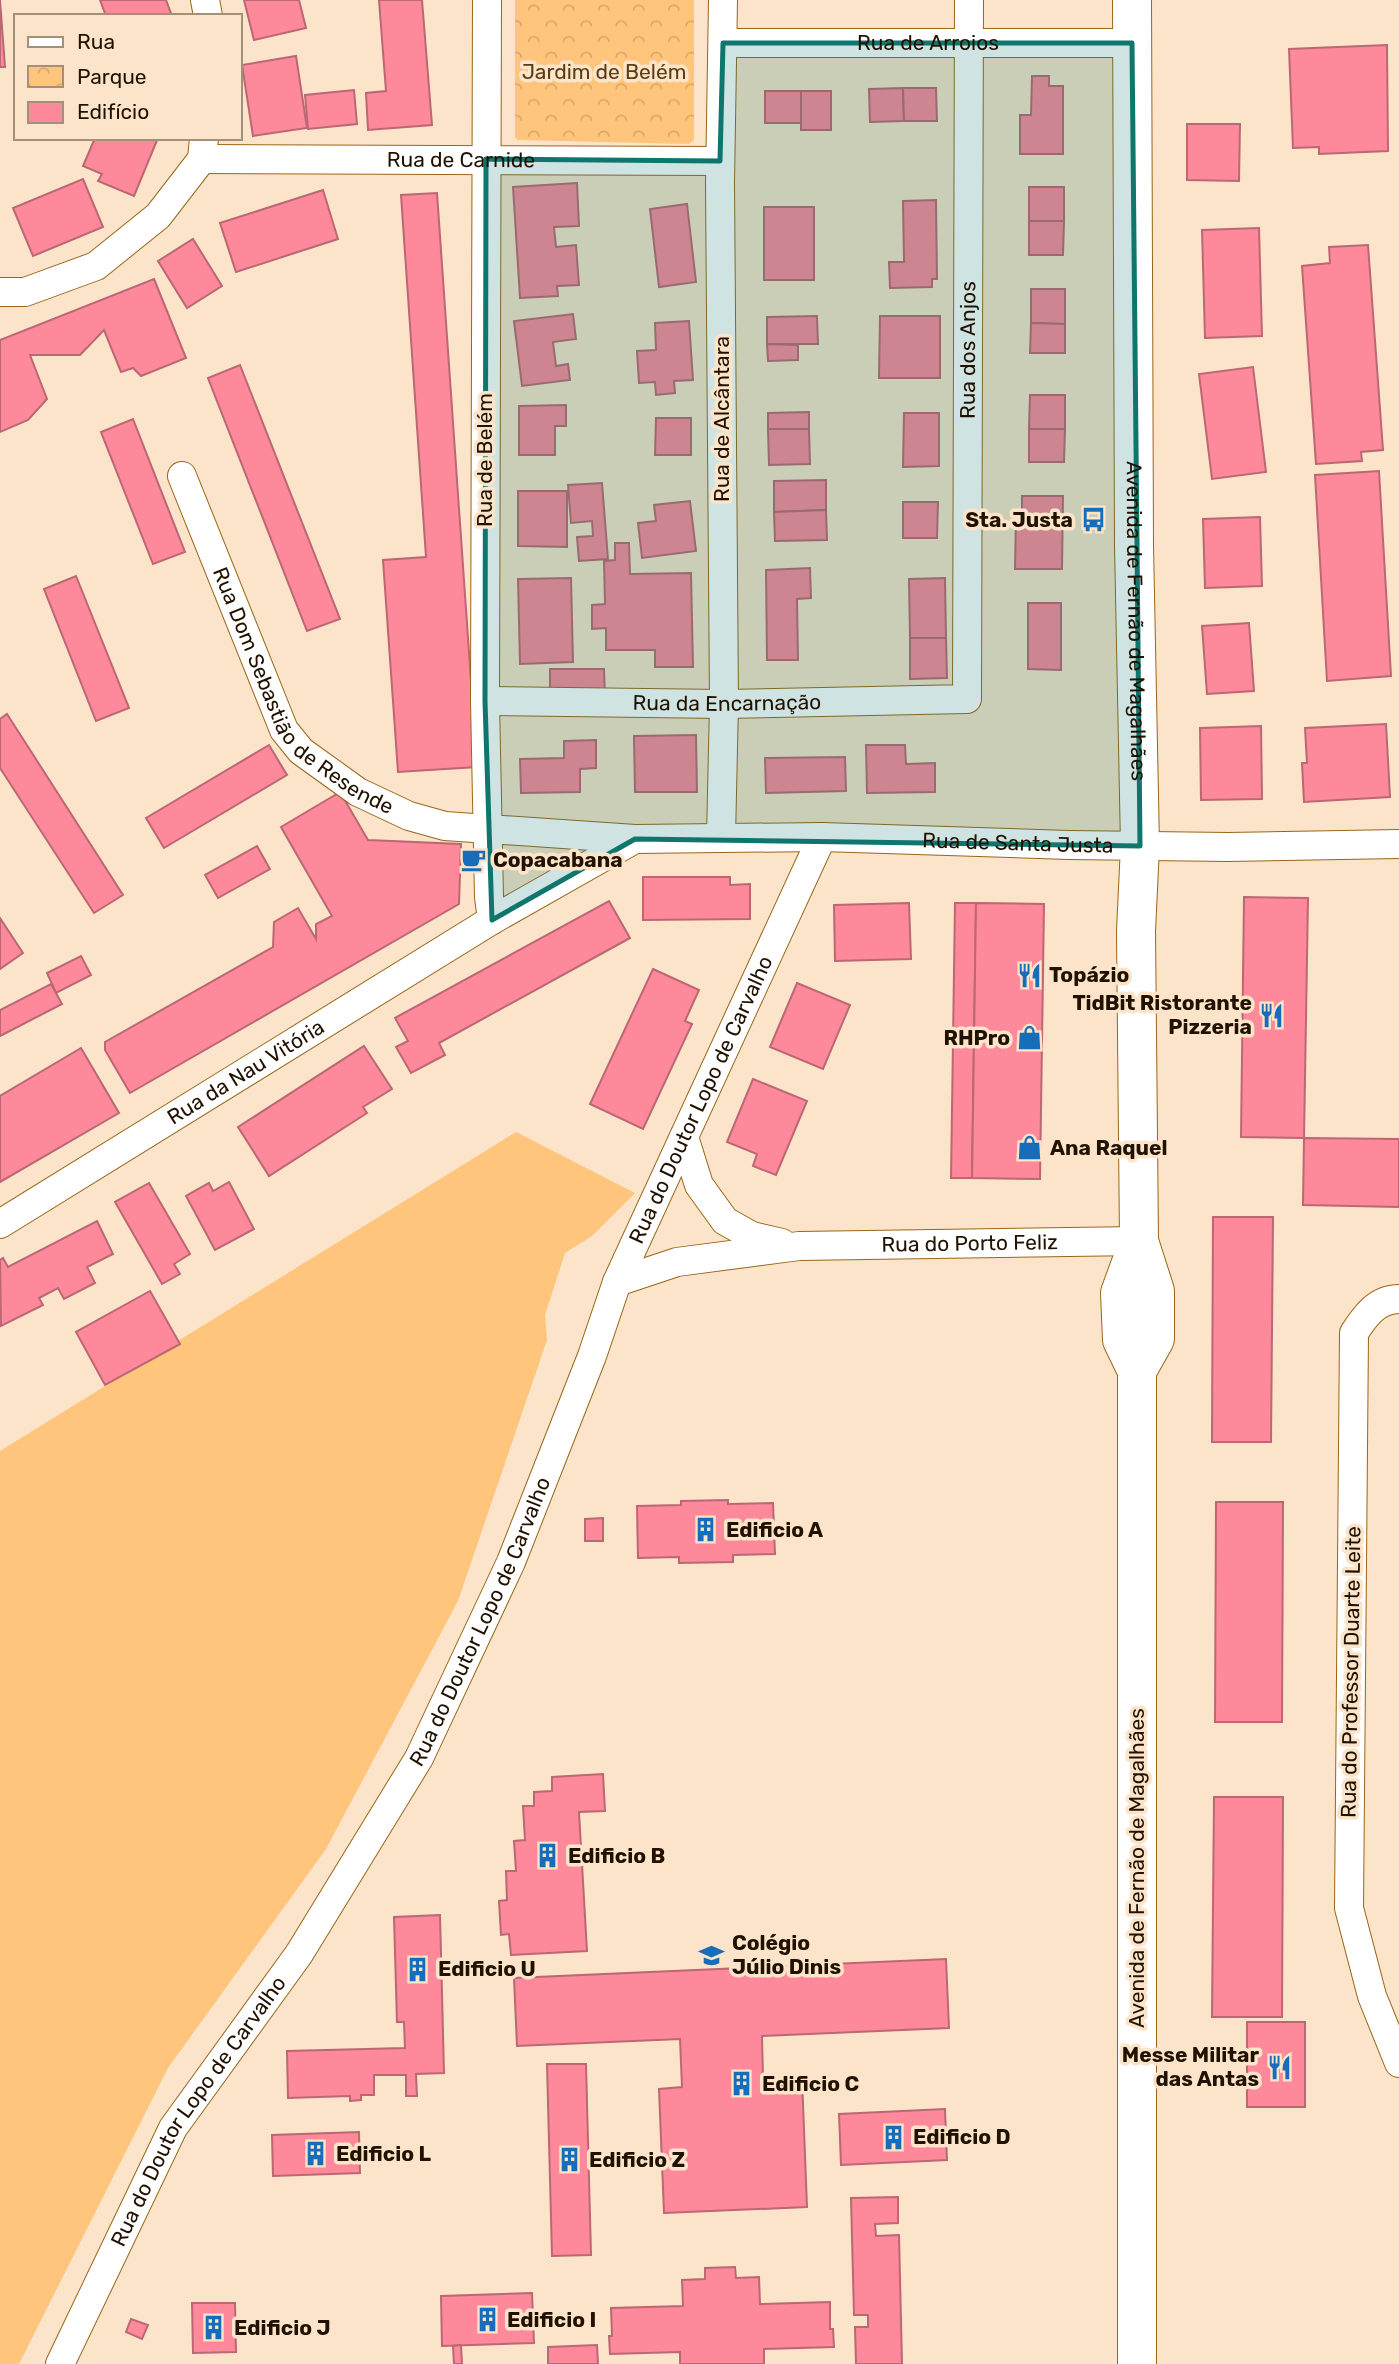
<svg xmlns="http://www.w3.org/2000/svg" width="1399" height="2364" font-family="Rubik,sans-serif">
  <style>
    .grass { fill: #ffc57c }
    .park { fill: url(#park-crowns) }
    .building { fill: #fd899a; stroke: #bc6774; stroke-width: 2 }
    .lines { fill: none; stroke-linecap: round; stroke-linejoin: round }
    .street-casing { stroke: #996618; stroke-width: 30 }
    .primary-casing { stroke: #996618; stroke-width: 40 }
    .street { stroke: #fff; stroke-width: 28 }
    .primary { stroke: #fff; stroke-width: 38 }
    .marked { fill: #0f766e; fill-opacity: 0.2; stroke: #0f766e; stroke-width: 5; stroke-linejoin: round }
    .labels { text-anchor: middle; stroke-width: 7; stroke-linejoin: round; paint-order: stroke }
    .street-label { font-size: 21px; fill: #211100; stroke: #fbe4c9 }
    .park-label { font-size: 21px; fill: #593c13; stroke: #fbe4c9 }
    .poi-label { font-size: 21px; font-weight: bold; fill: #211100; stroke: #fbe4c9; text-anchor: start }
  </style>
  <defs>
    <pattern id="park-crowns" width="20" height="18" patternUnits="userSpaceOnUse" patternTransform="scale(1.75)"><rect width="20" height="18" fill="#ffc57c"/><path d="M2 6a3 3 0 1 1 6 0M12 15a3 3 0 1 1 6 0" fill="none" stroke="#daa869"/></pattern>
  </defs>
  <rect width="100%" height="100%" fill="#fbe4c9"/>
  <polygon class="grass" points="516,1132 635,1193 592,1236 565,1253 545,1315 547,1340 458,1601 326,1849 168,2068 19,2364 0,2364 0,1451"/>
  <polygon class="park" points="515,0 694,0 694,140 689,144 517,140 515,137"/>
  <g class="building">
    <polygon points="0,0 5,67 0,67"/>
    <polygon points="100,0 166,0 172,16 106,16"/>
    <polygon points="244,0 299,0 306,28 254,40"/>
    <polygon points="379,0 422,0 432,125 368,130 366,93 386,91"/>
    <polygon points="1387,45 1388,151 1319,154 1319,147 1293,148 1289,49"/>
    <polygon points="296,56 307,128 253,136 242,65"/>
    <polygon points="1032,76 1049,76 1049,86 1063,86 1063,154 1020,154 1020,115 1031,115"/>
    <polygon points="903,88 904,121 870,122 869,89"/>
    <polygon points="903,88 936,88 937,121 904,121"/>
    <polygon points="354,90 357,124 308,129 305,95"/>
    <rect x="765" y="91" width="36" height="32"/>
    <rect x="801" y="91" width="30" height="39"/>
    <polygon points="1187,124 1240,124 1239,181 1187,180"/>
    <polygon points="95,138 158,138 134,196 98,181 102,174 83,166"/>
    <polygon points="83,179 103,227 33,256 13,208"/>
    <polygon points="577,183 579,226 554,227 556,247 576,245 579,285 557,286 558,296 520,298 513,187"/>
    <rect x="1029" y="187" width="35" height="34"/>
    <polygon points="323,190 338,239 236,272 220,223"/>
    <polygon points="437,193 477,767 398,772 383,560 426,557 401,195"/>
    <polygon points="936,200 937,279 932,279 932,287 890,288 889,262 904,262 903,201"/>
    <polygon points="687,204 696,282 659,287 650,209"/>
    <rect x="764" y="207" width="50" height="73"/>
    <polygon points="1029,221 1064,221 1063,255 1029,255"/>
    <polygon points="1259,228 1262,336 1205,338 1202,230"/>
    <polygon points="193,239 222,286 187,308 158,261"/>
    <polygon points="1368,245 1383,450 1361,452 1362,461 1316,464 1302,266 1330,263 1329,247"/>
    <polygon points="154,279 186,358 141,376 133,368 121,372 104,330 80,355 30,355 47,399 28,420 0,432 0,340"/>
    <polygon points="1031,289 1065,289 1065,324 1031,323"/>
    <polygon points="573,314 576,339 553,342 556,366 568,364 570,380 522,386 514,321"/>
    <polygon points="817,316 818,344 767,344 767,317"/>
    <polygon points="880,316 940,316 940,378 879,378"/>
    <polygon points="689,321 693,380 674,381 675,393 656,395 655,382 639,383 637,351 656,350 655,323"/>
    <polygon points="1031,323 1065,324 1065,353 1030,353"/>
    <polygon points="767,344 798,345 798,360 768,361"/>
    <polygon points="240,365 340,619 307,631 208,378"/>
    <polygon points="1253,367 1266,472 1212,479 1199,374"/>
    <polygon points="1030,395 1065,395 1065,429 1029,429"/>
    <polygon points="566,405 566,426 555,426 555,455 519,455 519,406"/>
    <polygon points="809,412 809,429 768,429 768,413"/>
    <polygon points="904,413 939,413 939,466 903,467"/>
    <polygon points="656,418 691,418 691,455 655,455"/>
    <polygon points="133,419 185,552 153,564 101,432"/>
    <polygon points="768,429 809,429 810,464 769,465"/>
    <polygon points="1029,429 1065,429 1064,462 1029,462"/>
    <polygon points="1379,471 1391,676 1327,681 1315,475"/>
    <polygon points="826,480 826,510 774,512 774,481"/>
    <polygon points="602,483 608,559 579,561 577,537 593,536 592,521 571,523 568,485"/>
    <polygon points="518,491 567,491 567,547 518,546"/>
    <polygon points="1022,496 1063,496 1062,569 1015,569 1016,515 1022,515"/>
    <polygon points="690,501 696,551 642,558 638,523 656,521 654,505"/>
    <polygon points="903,502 938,502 937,538 903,538"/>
    <polygon points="826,510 827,540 775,541 774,512"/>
    <polygon points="1260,517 1262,586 1205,588 1203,519"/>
    <polygon points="615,543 629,543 630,574 691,573 693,667 655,667 655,650 606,650 606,628 592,629 592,605 605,604 604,561 615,560"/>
    <polygon points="810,568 811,598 797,599 798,660 767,660 766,570"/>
    <polygon points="76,576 129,708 96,721 44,589"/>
    <polygon points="571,578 573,662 520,664 518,579"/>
    <polygon points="945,578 946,638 910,638 909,579"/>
    <polygon points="1028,603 1061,603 1061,670 1028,669"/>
    <polygon points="1249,623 1254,691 1207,694 1202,626"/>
    <polygon points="910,638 946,638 947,678 910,679"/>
    <polygon points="550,669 604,669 605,697 550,697"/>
    <polygon points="7,714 123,895 94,913 0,768 0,719"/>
    <polygon points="1386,724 1390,797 1304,802 1302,763 1307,763 1305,728"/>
    <polygon points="1261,726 1262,799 1201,800 1200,728"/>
    <polygon points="696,735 697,792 635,792 634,736"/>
    <polygon points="596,740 596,768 580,769 580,792 521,793 520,759 564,758 564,741"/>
    <polygon points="269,745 287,775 164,848 146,818"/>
    <polygon points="866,745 905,745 906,764 935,763 935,792 867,793"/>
    <polygon points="845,757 846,791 766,793 765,758"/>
    <polygon points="340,792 368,840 461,844 459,904 130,1093 105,1050 105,1042 273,947 274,922 298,908 316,939 316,924 332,916 281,827"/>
    <polygon points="257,846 270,869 218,898 205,875"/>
    <polygon points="643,877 730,877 730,885 750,884 750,919 643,920"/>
    <polygon points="1244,897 1308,898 1304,1138 1241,1137"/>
    <polygon points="609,901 630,938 439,1043 445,1055 411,1073 396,1047 408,1041 395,1018"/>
    <polygon points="909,903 911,959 835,961 834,905"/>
    <polygon points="955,903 976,903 972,1178 951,1178"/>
    <polygon points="976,903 1044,904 1040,1179 972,1178"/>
    <polygon points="0,918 23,953 0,969"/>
    <polygon points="81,956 91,975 56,993 47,973"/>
    <polygon points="653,969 699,990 685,1021 692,1024 643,1129 590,1104"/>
    <polygon points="797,983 850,1005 823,1069 770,1047"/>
    <polygon points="51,984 62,1004 0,1036 0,1010"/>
    <polygon points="364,1046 392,1089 363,1107 367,1113 269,1176 238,1127"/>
    <polygon points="81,1048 119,1113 0,1182 0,1096"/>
    <polygon points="753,1079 807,1101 776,1175 753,1166 757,1154 727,1142"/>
    <polygon points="1304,1138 1399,1139 1399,1207 1303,1205"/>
    <polygon points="229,1182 254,1229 215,1250 186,1196 209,1183 213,1191"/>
    <polygon points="149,1183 190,1254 174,1264 180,1274 162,1284 115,1202"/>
    <polygon points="1213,1217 1273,1217 1271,1442 1212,1442"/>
    <polygon points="97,1221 113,1254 87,1267 95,1283 64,1299 58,1288 39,1298 43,1305 1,1326 0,1260 3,1258 8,1267"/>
    <polygon points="150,1291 180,1344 105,1385 76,1332"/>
    <polygon points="728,1500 728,1504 773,1503 775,1554 733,1555 733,1562 679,1563 679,1557 638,1558 637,1506 681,1505 681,1501"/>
    <polygon points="1216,1502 1283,1502 1282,1722 1215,1722"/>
    <polygon points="603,1518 603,1541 585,1541 585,1519"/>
    <polygon points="603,1774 605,1811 579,1812 587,1951 511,1955 509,1934 501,1935 499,1901 507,1900 506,1871 516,1871 514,1841 525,1840 523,1806 534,1806 534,1792 552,1791 552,1777"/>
    <polygon points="1214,1797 1283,1797 1282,2017 1212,2017"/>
    <polygon points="440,1915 444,2073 416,2074 417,2096 406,2096 406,2075 374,2075 374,2095 361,2095 361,2100 350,2101 350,2096 288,2098 287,2051 405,2048 404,2022 397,2022 394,1917"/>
    <polygon points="946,1959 949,2028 762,2036 763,2080 802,2078 807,2207 664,2213 659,2089 682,2087 680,2039 517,2046 514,1978"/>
    <rect x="1247" y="2022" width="58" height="85"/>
    <polygon points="547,2064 586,2064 591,2255 552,2256"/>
    <polygon points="945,2109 947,2160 841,2165 839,2114"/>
    <polygon points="359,2132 360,2173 273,2176 272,2135"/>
    <polygon points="898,2197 898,2223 875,2224 876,2236 899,2235 902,2364 856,2364 855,2327 868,2327 868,2315 854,2315 851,2198"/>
    <polygon points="735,2267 736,2278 759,2277 760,2304 830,2302 830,2329 833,2329 834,2347 764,2349 764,2364 680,2364 680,2352 610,2354 609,2336 612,2336 611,2308 683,2306 682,2280 705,2279 705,2268"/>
    <polygon points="532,2293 534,2343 442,2346 441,2296"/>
    <polygon points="192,2303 235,2303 236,2352 193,2353"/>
    <polygon points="131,2319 148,2325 142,2339 126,2332"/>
    <polygon points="461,2345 462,2364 454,2364 453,2346"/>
    <polygon points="597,2345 598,2364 548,2364 548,2347"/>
  </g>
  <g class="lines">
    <defs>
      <g id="street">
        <polyline points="205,0 208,16"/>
        <polyline points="487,0 485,701 489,897 492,920"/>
        <path id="s1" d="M723 43H1132"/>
        <path id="s2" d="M202 159 720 161"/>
        <polyline points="0,292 25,292 96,266 158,216 202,159 204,138"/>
        <path id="s3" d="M182 476 284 730 301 751 358 792 409 816 445 826 635 839 822 837 1069 845 1228 847 1399 844"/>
        <path id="s4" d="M485 701 724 704 967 699 969 0"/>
        <polyline points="721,838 724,704 720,183 723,0"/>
        <polyline points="684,1137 699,1185 725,1221 752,1236 782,1243"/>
        <path id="s5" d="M0 1224 492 920 635 839"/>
        <path id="s6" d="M617 1282 677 1262 799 1246 1139 1241"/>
        <path d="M1399 1299C1377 1299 1365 1316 1354 1333L1349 1908 1372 1996 1399 2063"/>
        <path id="s7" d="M60 2364 173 2128 299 1954 419 1758 511 1562 592 1356 617 1282 822 837"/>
      </g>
      <g id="primary">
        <path id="s8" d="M1132 0 1134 545 1140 846 1136 931 1139 1241 1155 1291V1339L1137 1371"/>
        <polyline points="1137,2364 1137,1371 1122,1340 1120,1293 1139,1241"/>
      </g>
    </defs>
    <use href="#street" class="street-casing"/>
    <use href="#primary" class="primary-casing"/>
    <use href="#street" class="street"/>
    <use href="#primary" class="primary"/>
  </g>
  <path class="marked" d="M723 43H1132L1140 846 635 839 492 920 485 701 486 159 720 161Z"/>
  <defs>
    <symbol id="bus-bare" viewBox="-9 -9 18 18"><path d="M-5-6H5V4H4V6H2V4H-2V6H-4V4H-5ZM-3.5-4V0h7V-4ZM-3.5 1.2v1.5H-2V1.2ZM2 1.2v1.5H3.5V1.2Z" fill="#186dba" stroke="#fbe4c9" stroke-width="2.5" paint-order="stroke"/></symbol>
    <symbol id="cafe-bare" viewBox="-9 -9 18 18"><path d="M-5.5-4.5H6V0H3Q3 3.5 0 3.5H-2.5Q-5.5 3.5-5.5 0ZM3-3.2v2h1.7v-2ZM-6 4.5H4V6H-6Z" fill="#186dba" stroke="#fbe4c9" stroke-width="2.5" paint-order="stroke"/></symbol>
    <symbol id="restaurant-bare" viewBox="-9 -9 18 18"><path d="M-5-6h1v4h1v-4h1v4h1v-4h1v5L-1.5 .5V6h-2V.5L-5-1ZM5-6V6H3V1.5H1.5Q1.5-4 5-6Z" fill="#186dba" stroke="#fbe4c9" stroke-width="2.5" paint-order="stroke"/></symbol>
    <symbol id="shop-bare" viewBox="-9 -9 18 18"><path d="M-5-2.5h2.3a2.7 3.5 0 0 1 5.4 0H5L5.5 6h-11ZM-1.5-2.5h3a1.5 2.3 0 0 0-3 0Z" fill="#186dba" stroke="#fbe4c9" stroke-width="2.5" paint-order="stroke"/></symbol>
    <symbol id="building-bare" viewBox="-9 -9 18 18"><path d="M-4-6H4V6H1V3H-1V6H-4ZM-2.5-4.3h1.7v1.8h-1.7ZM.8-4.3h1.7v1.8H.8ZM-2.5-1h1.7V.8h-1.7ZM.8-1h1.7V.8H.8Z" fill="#186dba" stroke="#fbe4c9" stroke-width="2.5" paint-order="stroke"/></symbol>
    <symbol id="school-bare" viewBox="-9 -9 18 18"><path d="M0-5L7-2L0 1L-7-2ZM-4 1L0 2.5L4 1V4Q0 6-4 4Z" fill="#186dba" stroke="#fbe4c9" stroke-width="2.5" paint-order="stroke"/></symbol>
  </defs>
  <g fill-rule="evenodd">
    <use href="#bus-bare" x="1076" y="502" width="35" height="35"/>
    <use href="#cafe-bare" x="456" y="842" width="35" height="35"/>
    <use href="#restaurant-bare" x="1012" y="958" width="35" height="35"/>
    <use href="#restaurant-bare" x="1254" y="998" width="35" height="35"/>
    <use href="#shop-bare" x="1012" y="1020" width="35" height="35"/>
    <use href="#shop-bare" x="1012" y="1130" width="35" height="35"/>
    <use href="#building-bare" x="688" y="1512" width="35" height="35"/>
    <use href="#building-bare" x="530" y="1838" width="35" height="35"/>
    <use href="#school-bare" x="694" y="1938" width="35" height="35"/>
    <use href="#building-bare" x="400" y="1952" width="35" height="35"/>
    <use href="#restaurant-bare" x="1262" y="2050" width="35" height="35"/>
    <use href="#building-bare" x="724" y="2066" width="35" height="35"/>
    <use href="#building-bare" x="876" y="2120" width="35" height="35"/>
    <use href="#building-bare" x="298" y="2136" width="35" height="35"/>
    <use href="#building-bare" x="552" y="2142" width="35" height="35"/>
    <use href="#building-bare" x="470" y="2302" width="35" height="35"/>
    <use href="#building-bare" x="196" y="2310" width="35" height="35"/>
  </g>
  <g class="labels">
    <g class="street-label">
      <text dy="7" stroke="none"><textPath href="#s1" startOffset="205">Rua de Arroios</textPath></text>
      <text dy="7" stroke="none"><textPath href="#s2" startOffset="259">Rua de Carnide</textPath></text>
      <text dy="7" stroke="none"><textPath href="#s4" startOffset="831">Rua dos Anjos</textPath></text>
      <text transform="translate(722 419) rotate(-90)" y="7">Rua de Alcântara</text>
      <text transform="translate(485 460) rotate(-90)" y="7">Rua de Belém</text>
      <text dy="7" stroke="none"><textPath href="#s8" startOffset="621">Avenida de Fernão de Magalhães</textPath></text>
      <text dy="7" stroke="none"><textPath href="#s3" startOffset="254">Rua Dom Sebastião de Resende</textPath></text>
      <text dy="7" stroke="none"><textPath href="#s4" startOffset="242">Rua da Encarnação</textPath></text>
      <text dy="7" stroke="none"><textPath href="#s3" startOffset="1038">Rua de Santa Justa</textPath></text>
      <text dy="7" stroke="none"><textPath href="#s5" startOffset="289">Rua da Nau Vitória</textPath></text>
      <text dy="7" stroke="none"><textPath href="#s7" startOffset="1423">Rua do Doutor Lopo de Carvalho</textPath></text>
      <text dy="7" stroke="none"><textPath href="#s6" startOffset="357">Rua do Porto Feliz</textPath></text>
      <text dy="7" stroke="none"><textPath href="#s7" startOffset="856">Rua do Doutor Lopo de Carvalho</textPath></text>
      <text transform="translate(1351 1672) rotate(-89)" y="7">Rua do Professor Duarte Leite</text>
      <text transform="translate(1137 1868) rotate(-90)" y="7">Avenida de Fernão de Magalhães</text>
      <text dy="7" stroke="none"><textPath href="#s7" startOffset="289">Rua do Doutor Lopo de Carvalho</textPath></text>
    </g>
    <g class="park-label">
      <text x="604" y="79">Jardim de Belém</text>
    </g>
    <g class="poi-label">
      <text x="1073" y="527" text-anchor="end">Sta. Justa</text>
      <text x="493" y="867">Copacabana</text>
      <text x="1049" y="982">Topázio</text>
      <text x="1252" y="1010" text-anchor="end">TidBit Ristorante<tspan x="1252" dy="24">Pizzeria</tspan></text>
      <text x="1010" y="1045" text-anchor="end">RHPro</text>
      <text x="1050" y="1155">Ana Raquel</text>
      <text x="726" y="1537">Edificio A</text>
      <text x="568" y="1863">Edificio B</text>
      <text x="732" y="1950">Colégio<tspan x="732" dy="24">Júlio Dinis</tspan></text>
      <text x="438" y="1976">Edificio U</text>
      <text x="1259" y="2062" text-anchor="end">Messe Militar<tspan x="1259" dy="24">das Antas</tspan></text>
      <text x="762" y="2091">Edificio C</text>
      <text x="913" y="2144">Edificio D</text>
      <text x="336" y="2161">Edificio L</text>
      <text x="589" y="2167">Edificio Z</text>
      <text x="507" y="2327">Edificio I</text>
      <text x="234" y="2335">Edificio J</text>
    </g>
  </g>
  <rect x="14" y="14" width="228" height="126" fill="#fbe4c9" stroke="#a49079" stroke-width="2"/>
  <rect x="28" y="37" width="35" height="10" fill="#ffffff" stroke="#a49079" stroke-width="2"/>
  <text x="77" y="49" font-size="21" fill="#211100">Rua</text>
  <rect x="28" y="66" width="35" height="21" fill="url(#park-crowns)" stroke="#a49079" stroke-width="2"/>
  <text x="77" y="84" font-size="21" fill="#211100">Parque</text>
  <rect x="28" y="102" width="35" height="21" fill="#fd899a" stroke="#a49079" stroke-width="2"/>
  <text x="77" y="119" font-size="21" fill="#211100">Edifício</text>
</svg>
